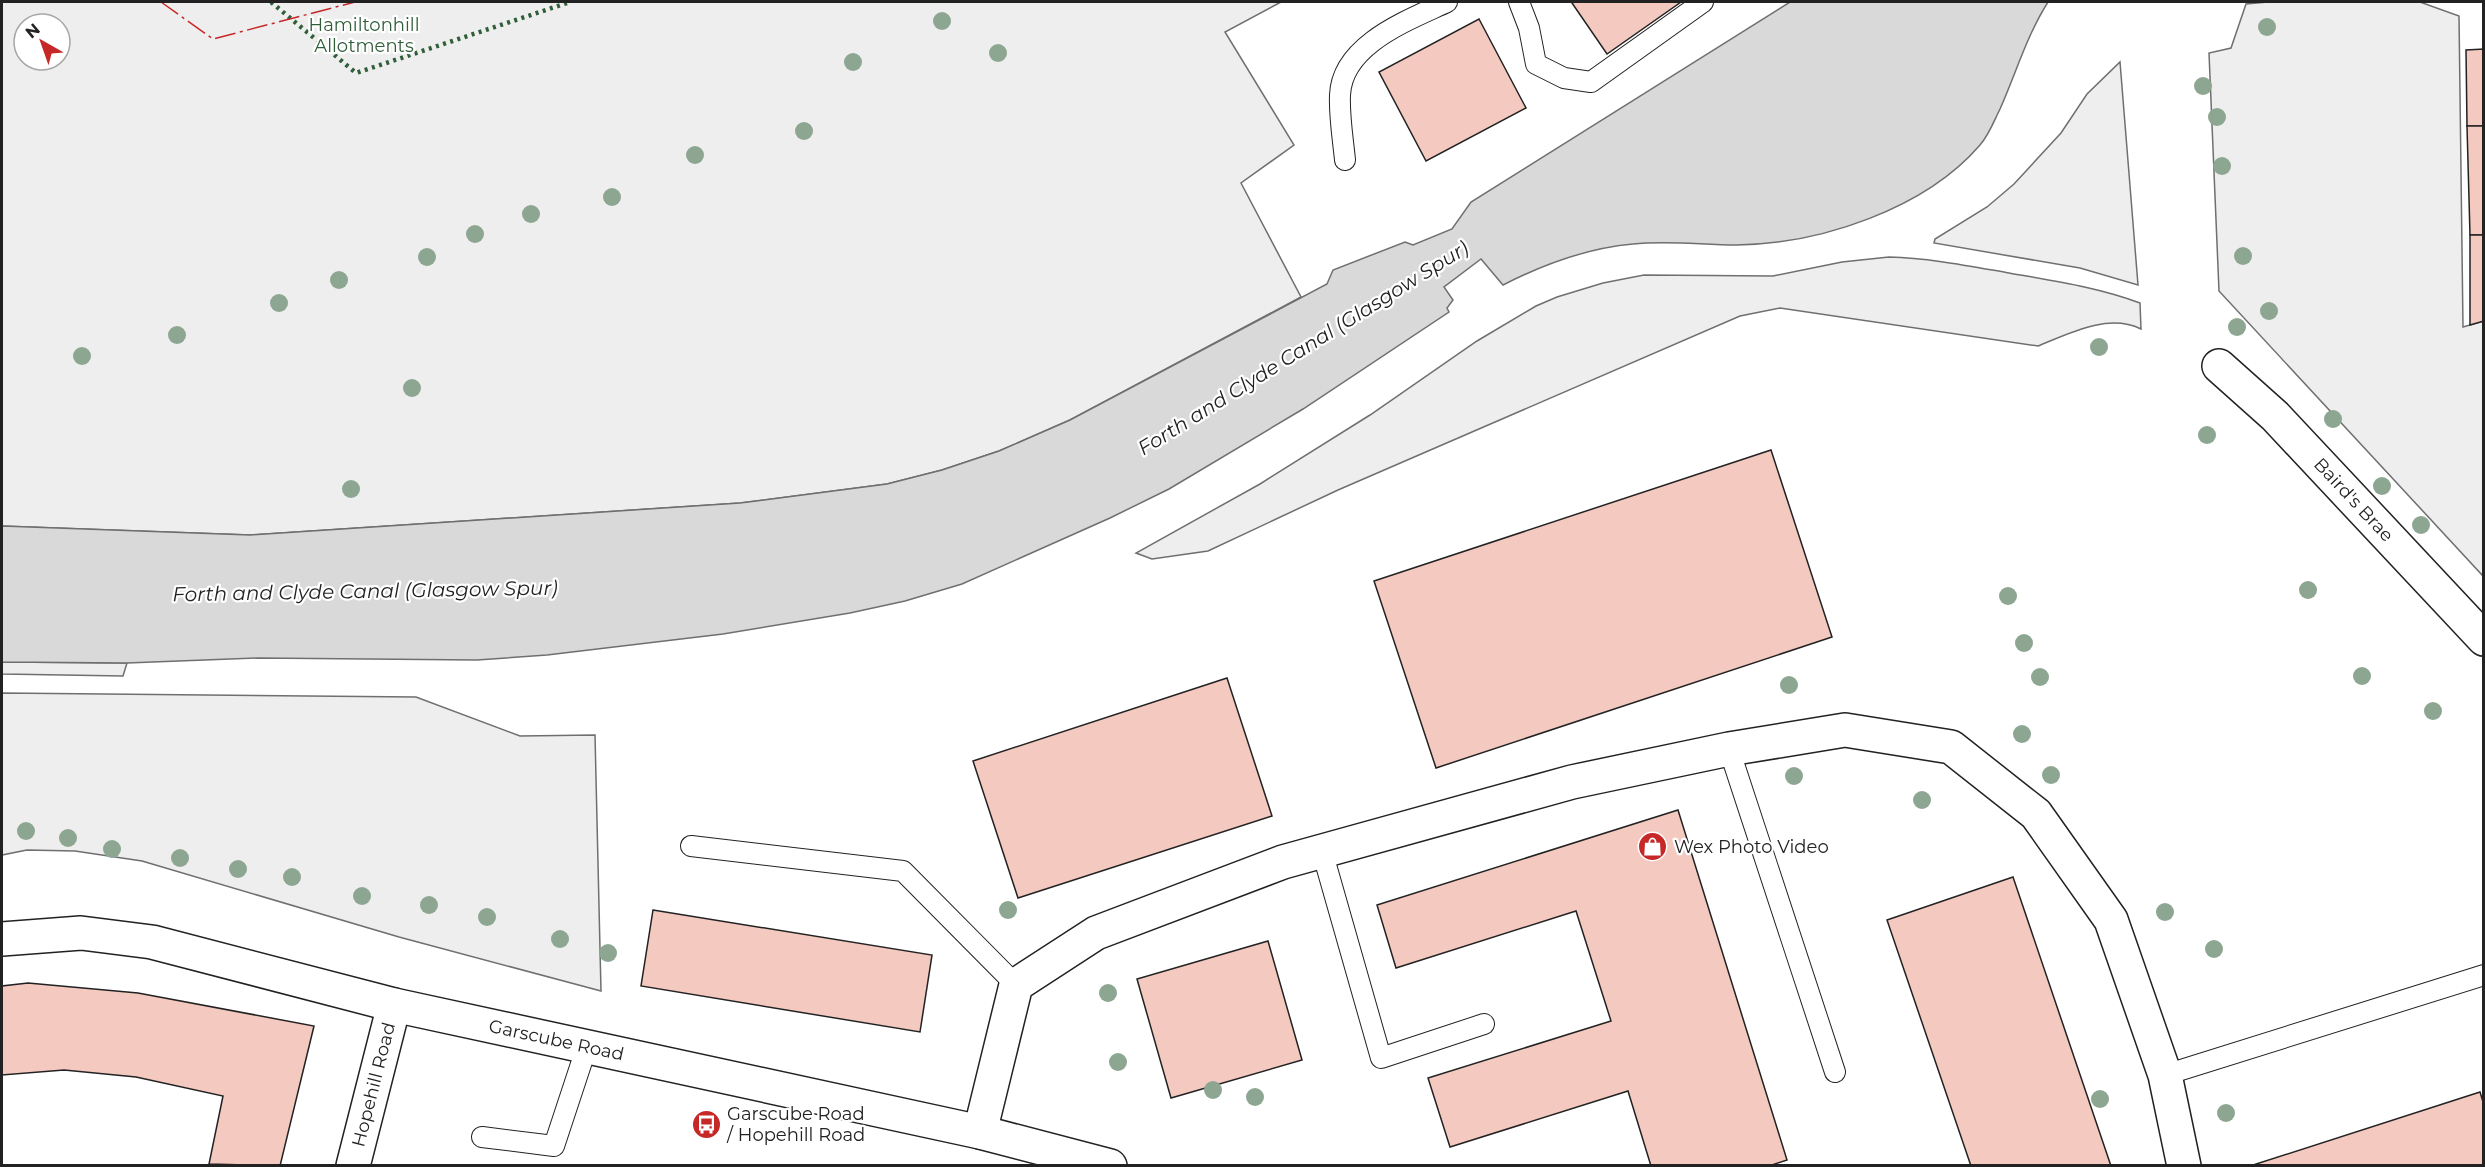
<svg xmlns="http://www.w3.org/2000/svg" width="2485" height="1167" font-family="Montserrat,sans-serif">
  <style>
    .green { fill: #eee; stroke: #6f6f6f; stroke-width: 1.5; fill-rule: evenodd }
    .water { fill: #d9d9d9; stroke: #6f6f6f; stroke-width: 1.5 }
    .building { fill: #f3c9c0; stroke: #222; stroke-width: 1.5 }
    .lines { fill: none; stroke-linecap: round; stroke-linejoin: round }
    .service-casing { stroke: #222; stroke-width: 22 }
    .minor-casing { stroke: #222; stroke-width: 36 }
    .primary-casing { stroke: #222; stroke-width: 36 }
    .service { stroke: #fff; stroke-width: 20 }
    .minor { stroke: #fff; stroke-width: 33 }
    .primary { stroke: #fff; stroke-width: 33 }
    .hedge { stroke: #2f5e38; stroke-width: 4.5; stroke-dasharray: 3 4.5; stroke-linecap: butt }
    .power { stroke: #c62828; stroke-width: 1.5; stroke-dasharray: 21 4.5 3 4.5; stroke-linecap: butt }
    .tree { fill: #8da692 }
    .labels { text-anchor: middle; stroke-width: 4.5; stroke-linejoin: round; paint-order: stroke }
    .park-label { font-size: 18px; fill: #2f5e38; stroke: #fff }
    .street-label { font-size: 18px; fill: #222; stroke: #fff }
    .poi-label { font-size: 18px; fill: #222; stroke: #fff; text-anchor: start }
    .water-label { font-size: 20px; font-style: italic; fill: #222; stroke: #fff }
  </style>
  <rect width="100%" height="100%" fill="#fff"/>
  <g class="green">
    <path d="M2 2H1281L1225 32 1294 145 1241 183 1301 297 1070 420 999 451 942 470 887 484 740 503 250 535 2 526ZM24 24H60V60H24Z"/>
    <polygon points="2268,2 2420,2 2459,16 2463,327 2484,321 2483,576 2219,291 2209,53 2231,48 2246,4"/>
    <polygon points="2120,62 2138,285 2080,268 1934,243 1935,239 1987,207 2014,184 2061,133 2087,94"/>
    <path d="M1889 257C1929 258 1969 266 2009 273 2054 281 2097 287 2140 303L2141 329C2108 313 2070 333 2038 346L1780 308 1740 316 1338 490 1208 551 1152 559 1136 553 1260 484 1370 415 1477 341 1536 306 1557 297 1603 283 1644 275 1773 276 1842 262Z"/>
    <polygon points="2,662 127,663 123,676 2,674"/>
    <polygon points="2,693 416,697 520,736 595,735 601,991 399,937 142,861 75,851 27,850 2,855"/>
  </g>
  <path class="water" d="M1790 2H2048C2027 35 2016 73 2000 109 1994 121 1989 135 1980 145 1925 209 1820 244 1737 245 1702 245 1668 240 1633 244 1587 248 1544 264 1503 285L1481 259 1444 287 1453 300 1447 308 1449 312 1303 409 1169 489 1110 518 962 584 905 601 850 613 723 634 547 655 477 660 258 658 127 663 2 662V526L250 535 740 503 887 484 942 470 999 451 1070 420 1327 284 1333 270 1405 242 1413 245 1452 229 1471 202Z"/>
  <g class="building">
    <polygon points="1574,2 1681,2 1607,54 1572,3"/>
    <polygon points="1479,19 1526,108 1426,161 1379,72"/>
    <polygon points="2484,49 2484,126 2467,126 2466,50"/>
    <polygon points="2467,126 2484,126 2484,235 2470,235"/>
    <polygon points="2470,235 2484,235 2484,321 2470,325"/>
    <polygon points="1771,450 1832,637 1436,768 1374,581"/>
    <polygon points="1227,678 1272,816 1018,898 973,761"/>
    <polygon points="1678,810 1787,1160 1769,1166 1651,1166 1628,1091 1450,1147 1428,1078 1611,1021 1576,911 1396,968 1377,905"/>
    <polygon points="2013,877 2111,1166 1971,1166 1887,920"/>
    <polygon points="653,910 932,955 920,1032 641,986"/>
    <polygon points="1268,941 1302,1060 1171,1098 1137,979"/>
    <polygon points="28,983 138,993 314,1026 280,1166 209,1164 223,1096 136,1077 64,1070 2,1075 2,986"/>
    <polygon points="2480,1092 2484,1105 2484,1166 2250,1166"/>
  </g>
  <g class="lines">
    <defs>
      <g id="service">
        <polyline points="1519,2 1529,28 1536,64 1564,78 1591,82 1703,2"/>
        <path d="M1345 160C1343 139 1339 116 1340 95 1342 44 1409 20 1447 2"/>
        <polyline points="1729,749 1835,1072"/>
        <polyline points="691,846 903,871 1016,985"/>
        <polyline points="1322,851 1381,1058 1484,1024"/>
        <polyline points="2165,1075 2484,975"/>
        <polyline points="482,1137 554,1146 587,1046"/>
      </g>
      <g id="minor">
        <path id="s1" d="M2219 366 2275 416 2484 639"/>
        <polyline points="980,1132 1016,985 1096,933 1283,862 1572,782 1729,749 1845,730 1951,747 2036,814 2111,920 2165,1075 2184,1166"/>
        <path id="s2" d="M353 1166 394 1005"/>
      </g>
      <g id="primary">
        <path id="s3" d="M2 939 81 933 152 942 394 1005 980 1132 1110 1166"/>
      </g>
    </defs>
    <use href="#service" class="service-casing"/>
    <use href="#minor" class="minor-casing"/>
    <use href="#primary" class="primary-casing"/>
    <use href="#service" class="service"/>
    <use href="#minor" class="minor"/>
    <use href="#primary" class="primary"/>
    <polyline class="hedge" points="271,2 356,73 570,2"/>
    <polyline class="power" points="161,2 213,39 355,2"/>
  </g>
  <g class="tree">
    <circle cx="942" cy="21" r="9"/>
    <circle cx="2267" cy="27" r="9"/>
    <circle cx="998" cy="53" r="9"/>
    <circle cx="853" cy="62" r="9"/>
    <circle cx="2203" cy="86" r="9"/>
    <circle cx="2217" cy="117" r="9"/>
    <circle cx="804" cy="131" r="9"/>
    <circle cx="695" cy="155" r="9"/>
    <circle cx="2222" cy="166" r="9"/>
    <circle cx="612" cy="197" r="9"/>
    <circle cx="531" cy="214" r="9"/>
    <circle cx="475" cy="234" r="9"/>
    <circle cx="2243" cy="256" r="9"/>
    <circle cx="427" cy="257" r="9"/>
    <circle cx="339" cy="280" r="9"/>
    <circle cx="279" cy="303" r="9"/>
    <circle cx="2269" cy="311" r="9"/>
    <circle cx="2237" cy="327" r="9"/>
    <circle cx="177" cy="335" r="9"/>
    <circle cx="2099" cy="347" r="9"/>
    <circle cx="82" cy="356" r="9"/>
    <circle cx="412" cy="388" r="9"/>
    <circle cx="2333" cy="419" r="9"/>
    <circle cx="2207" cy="435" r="9"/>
    <circle cx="2382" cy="486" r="9"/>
    <circle cx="351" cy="489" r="9"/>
    <circle cx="2421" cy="525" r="9"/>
    <circle cx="2308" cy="590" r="9"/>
    <circle cx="2008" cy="596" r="9"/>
    <circle cx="2024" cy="643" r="9"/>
    <circle cx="2362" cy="676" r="9"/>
    <circle cx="2040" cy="677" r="9"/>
    <circle cx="1789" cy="685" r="9"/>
    <circle cx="2433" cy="711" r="9"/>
    <circle cx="2022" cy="734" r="9"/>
    <circle cx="2051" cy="775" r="9"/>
    <circle cx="1794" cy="776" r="9"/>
    <circle cx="1922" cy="800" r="9"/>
    <circle cx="26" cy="831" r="9"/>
    <circle cx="68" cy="838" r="9"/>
    <circle cx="112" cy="849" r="9"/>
    <circle cx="180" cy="858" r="9"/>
    <circle cx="238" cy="869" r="9"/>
    <circle cx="292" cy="877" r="9"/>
    <circle cx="362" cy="896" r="9"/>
    <circle cx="429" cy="905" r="9"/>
    <circle cx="1008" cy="910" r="9"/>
    <circle cx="2165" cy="912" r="9"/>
    <circle cx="487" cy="917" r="9"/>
    <circle cx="560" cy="939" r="9"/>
    <circle cx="2214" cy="949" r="9"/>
    <circle cx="608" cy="953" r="9"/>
    <circle cx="1108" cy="993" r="9"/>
    <circle cx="1118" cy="1062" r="9"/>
    <circle cx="1213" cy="1090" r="9"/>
    <circle cx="1255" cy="1097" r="9"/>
    <circle cx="2100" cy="1099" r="9"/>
    <circle cx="2226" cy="1113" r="9"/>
  </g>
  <defs>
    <symbol id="shop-disc" viewBox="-11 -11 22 22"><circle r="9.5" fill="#c62828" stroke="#fff"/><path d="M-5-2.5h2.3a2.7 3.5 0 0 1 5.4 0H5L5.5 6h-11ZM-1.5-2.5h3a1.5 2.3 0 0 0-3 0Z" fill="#fff"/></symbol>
    <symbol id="bus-disc" viewBox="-11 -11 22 22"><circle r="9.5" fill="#c62828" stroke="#fff"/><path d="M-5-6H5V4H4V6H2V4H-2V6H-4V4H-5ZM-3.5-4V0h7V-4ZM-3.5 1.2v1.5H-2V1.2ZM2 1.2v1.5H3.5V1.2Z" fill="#fff"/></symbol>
  </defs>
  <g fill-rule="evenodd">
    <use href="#shop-disc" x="1636" y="830" width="33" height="33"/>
    <use href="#bus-disc" x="690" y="1108" width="33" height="33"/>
  </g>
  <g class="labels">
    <g class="park-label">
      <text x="364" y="31">Hamiltonhill<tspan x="364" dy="21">Allotments</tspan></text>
    </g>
    <g class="street-label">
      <text dy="6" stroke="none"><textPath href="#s1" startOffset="190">Baird's Brae</textPath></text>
      <text dy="6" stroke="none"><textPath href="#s3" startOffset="567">Garscube Road</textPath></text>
      <text dy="6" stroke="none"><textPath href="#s2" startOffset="84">Hopehill Road</textPath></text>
    </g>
    <g class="poi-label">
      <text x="1674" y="853">Wex Photo Video</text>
      <text x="727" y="1120">Garscube Road<tspan x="727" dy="21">/ Hopehill Road</tspan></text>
    </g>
    <g class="water-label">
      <text transform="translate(1303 348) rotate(-32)" y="7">Forth and Clyde Canal (Glasgow Spur)</text>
      <text transform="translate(365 591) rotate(-1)" y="7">Forth and Clyde Canal (Glasgow Spur)</text>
    </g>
  </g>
  <rect width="2485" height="1167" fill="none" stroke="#222222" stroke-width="6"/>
  <g transform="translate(42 42) rotate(320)"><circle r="28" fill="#ffffff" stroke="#a7a7a7" stroke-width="1.5"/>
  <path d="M0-4.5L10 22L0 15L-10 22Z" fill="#c62828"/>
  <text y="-9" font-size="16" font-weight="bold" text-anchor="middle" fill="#222222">N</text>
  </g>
</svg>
